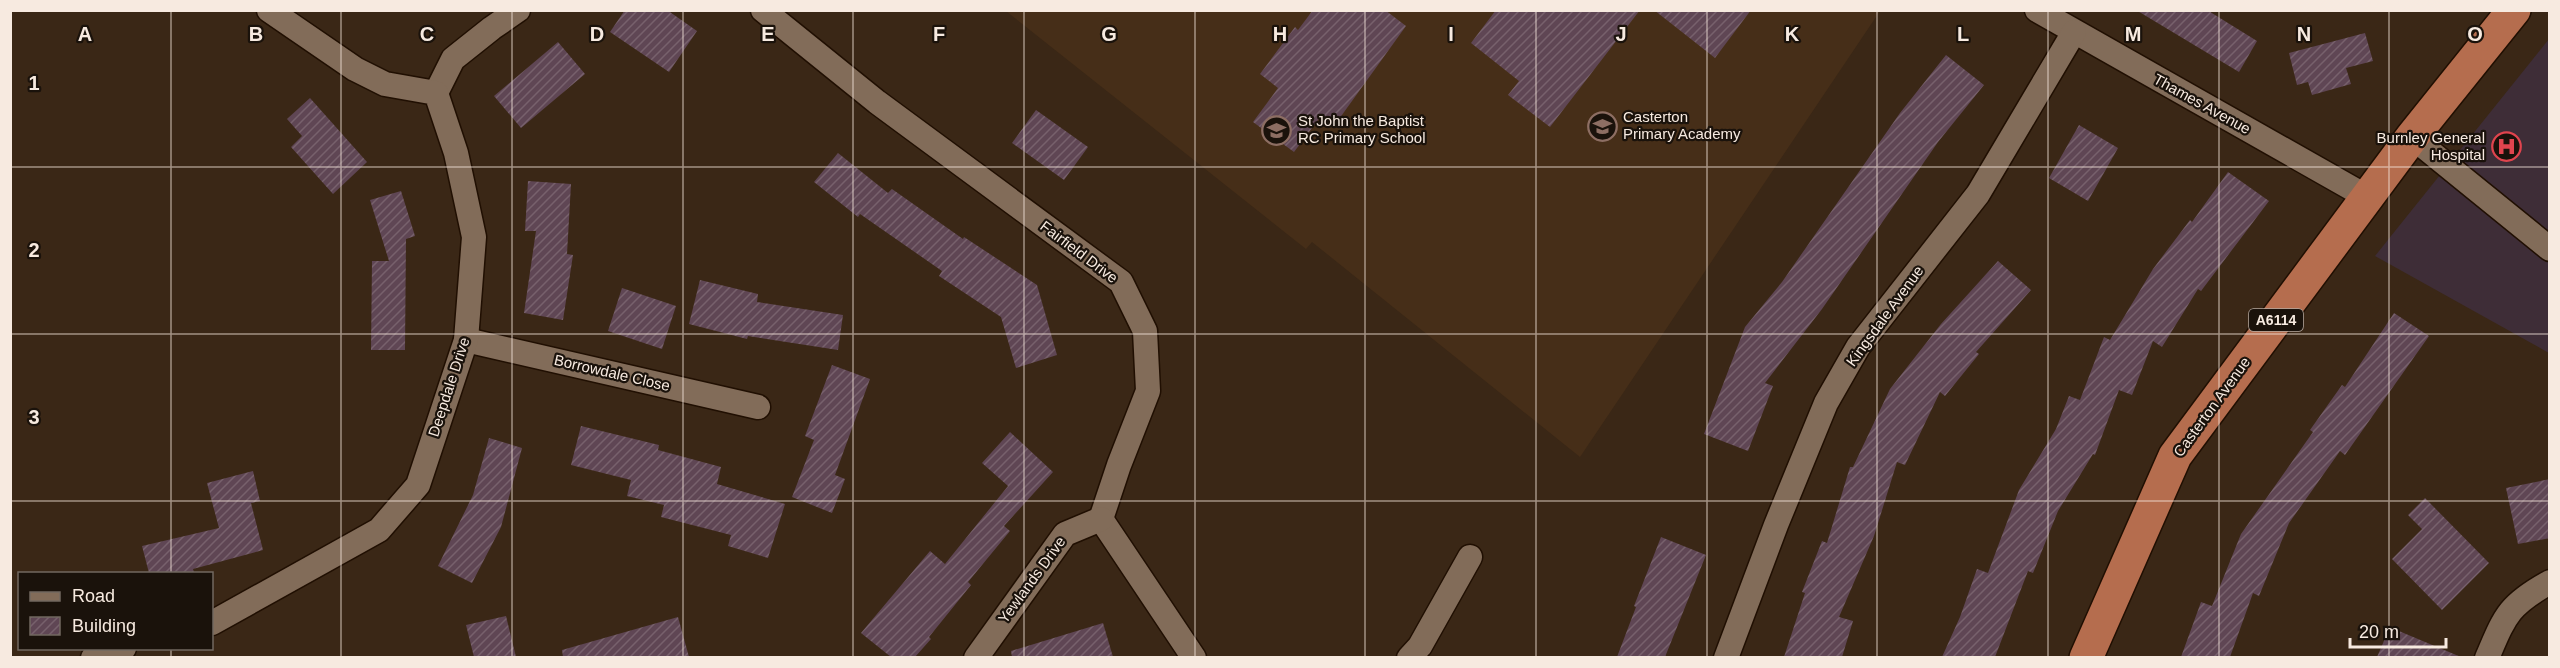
<svg xmlns="http://www.w3.org/2000/svg" width="2560" height="668" font-family="Helvetica,sans-serif">
  <style>
    .commercial { fill: #3e2d37 }
    .built { fill: #462e18 }
    .building { fill: url(#building-hatch) }
    .lines { fill: none; stroke-linecap: round; stroke-linejoin: round }
    .street-casing { stroke: #200f02; stroke-width: 27 }
    .highway-casing { stroke: #200f02; stroke-width: 36 }
    .street { stroke: #826c59; stroke-width: 24 }
    .highway { stroke: #b56d4e; stroke-width: 33 }
    .grid { fill: none; stroke: #f7eae0; stroke-width: 1.5; stroke-opacity: 0.55 }
    .labels { text-anchor: middle; stroke-width: 4.5; stroke-linejoin: round; paint-order: stroke }
    .shield { fill: #1a120b; stroke: #b5a9a0; stroke-width: 1.5 }
    .shield-label { font-size: 14px; font-weight: bold; fill: #f7eae0 }
    .street-label { font-size: 15px; fill: #f7eae0; stroke: #1a120b }
    .poi-label { font-size: 15px; fill: #f7eae0; stroke: #1a120b; text-anchor: start }
    .grid-label { font-size: 20px; text-anchor: middle; font-weight: bold; fill: #f7eae0; stroke: #1a120b; stroke-width: 4.5; stroke-linejoin: round; paint-order: stroke }
  </style>
  <defs>
    <pattern id="building-hatch" width="6" height="6" patternUnits="userSpaceOnUse" patternTransform="scale(1.5)"><rect width="6" height="6" fill="#5f4654"/><path d="M-1 1l2-2M0 6l6-6M5 7l2-2" fill="none" stroke="#77616c"/></pattern>
  </defs>
  <rect width="100%" height="100%" fill="#3a2716"/>
  <polygon class="commercial" points="2549,39 2549,353 2375,256"/>
  <polygon class="built" points="1006,11 1880,11 1580,457 1312,242 1306,249"/>
  <g class="building">
    <polygon points="625,10 667,10 697,31 669,72 610,32"/>
    <polygon points="1313,10 1385,10 1406,26 1334,126 1321,116 1294,152 1253,122 1278,88 1260,74 1295,27 1298,30"/>
    <polygon points="1496,10 1640,10 1550,127 1508,95 1519,81 1471,43"/>
    <polygon points="1654,10 1751,10 1715,58"/>
    <polygon points="2136,10 2207,10 2257,41 2239,72"/>
    <polygon points="2365,33 2373,61 2346,68 2351,84 2312,95 2308,82 2297,85 2289,53"/>
    <polygon points="558,42 585,74 521,128 494,96"/>
    <polygon points="1946,55 1984,85 1938,142 1822,309 1765,383 1773,386 1748,451 1704,434 1745,327 1782,282 1900,113"/>
    <polygon points="310,98 367,162 333,194 291,147 302,136 287,119"/>
    <polygon points="1036,110 1088,147 1064,180 1012,143"/>
    <polygon points="2079,125 2118,148 2088,201 2049,178"/>
    <polygon points="838,153 888,193 892,189 963,239 964,237 1037,285 1057,355 1016,368 1001,317 939,276 942,271 860,214 858,217 814,182"/>
    <polygon points="2228,172 2269,201 2201,291 2198,289 2162,347 2153,341 2132,395 2119,390 2095,455 2093,454 2058,511 2033,573 2028,571 1995,657 1942,657 1960,617 1977,569 1988,573 2019,490 2056,429 2069,396 2080,400 2104,337 2110,340 2153,269 2190,220 2192,222"/>
    <polygon points="528,181 571,184 567,254 573,255 563,320 524,313 536,231 525,231"/>
    <polygon points="401,191 415,236 406,239 405,350 371,350 372,261 389,261 370,200"/>
    <polygon points="1998,261 2031,290 1976,352 1979,354 1945,396 1940,392 1905,465 1897,462 1874,536 1839,617 1853,621 1842,657 1784,657 1805,593 1802,592 1822,541 1827,543 1850,467 1853,467 1890,389 1941,324"/>
    <polygon points="700,280 758,294 757,302 843,315 838,350 748,336 747,339 689,324"/>
    <polygon points="622,288 676,306 662,349 608,331"/>
    <polygon points="2394,313 2429,336 2345,455 2340,451 2289,523 2259,596 2253,593 2230,657 2181,657 2201,602 2212,606 2241,534 2313,432 2310,430 2342,385 2345,387"/>
    <polygon points="832,365 870,379 835,475 845,479 832,513 792,497 814,440 805,436"/>
    <polygon points="581,426 659,445 658,450 721,467 717,484 785,504 768,558 728,546 731,535 661,517 664,505 627,496 631,480 571,465"/>
    <polygon points="1010,432 1053,472 1004,526 1010,531 968,582 971,585 929,637 931,639 915,657 891,657 861,633 930,551 945,564 1008,486 982,463"/>
    <polygon points="489,438 522,448 501,527 472,583 438,566 473,495"/>
    <polygon points="253,471 260,501 251,503 263,550 193,569 194,573 149,573 142,546 219,528 207,483"/>
    <polygon points="2550,479 2550,538 2518,544 2506,488"/>
    <polygon points="2425,498 2489,563 2442,610 2392,559 2422,529 2408,515"/>
    <polygon points="1661,537 1706,555 1665,657 1617,657 1636,607 1634,606"/>
    <polygon points="506,616 516,657 474,657 466,625"/>
    <polygon points="678,617 689,657 563,657 562,650"/>
    <polygon points="1103,623 1113,657 1012,657 1011,651"/>
    <polygon points="2390,627 2406,634 2461,657 2377,657"/>
  </g>
  <g class="lines">
    <defs>
      <g id="street">
        <polyline points="763,10 877,102 1121,282 1145,331 1148,391 1119,465 1101,519"/>
        <polyline points="2037,10 2367,197"/>
        <polyline points="436,93 453,59 492,28 518,10"/>
        <polyline points="2412,137 2550,249"/>
        <polyline points="466,340 758,407"/>
        <polyline points="1101,519 1194,658"/>
        <polyline points="212,623 379,530 418,485 466,340 474,237 456,153 436,93 385,84 355,69 269,10"/>
        <polyline points="93,658 124,648"/>
        <polyline points="976,658 1065,534 1101,519"/>
        <polyline points="1409,658 1420,646 1470,557"/>
        <polyline points="1726,658 1776,525 1826,403 1858,347 1978,194 2074,32"/>
        <path d="M2487 658C2505 616 2508 605 2550 582"/>
      </g>
      <polyline id="highway" points="2086,658 2175,456 2412,137 2514,10"/>
    </defs>
    <use href="#street" class="street-casing"/>
    <use href="#highway" class="highway-casing"/>
    <use href="#street" class="street"/>
    <use href="#highway" class="highway"/>
  </g>
  <path class="grid" d="M171 10V574M341 10V658M512 10V658M683 10V658M853 10V658M1024 10V658M1195 10V658M1365 10V658M1536 10V658M1707 10V658M1877 10V658M2048 10V658M2219 10V658M2389 10V658M10 167H2550M10 334H2550M10 501H2550M171 648V658"/>
  <defs>
    <symbol id="school-ring" viewBox="-11 -11 22 22"><circle r="9.5" fill="#1a120b" stroke="#8d6e63" stroke-width="1.5"/><path d="M0-5L7-2L0 1L-7-2ZM-4 1L0 2.5L4 1V4Q0 6-4 4Z" fill="#8d6e63"/></symbol>
    <symbol id="hospital-ring" viewBox="-11 -11 22 22"><circle r="9.5" fill="#1a120b" stroke="#e0444e" stroke-width="1.5"/><path d="M-5-5h3v3.5h4V-5h3V5h-3V1.5h-4V5h-3Z" fill="#e0444e"/></symbol>
  </defs>
  <g fill-rule="evenodd">
    <use href="#school-ring" x="1586" y="110" width="33" height="33"/>
    <use href="#school-ring" x="1260" y="114" width="33" height="33"/>
    <use href="#hospital-ring" x="2490" y="130" width="33" height="33"/>
  </g>
  <g class="labels">
    <rect class="shield" x="2249" y="309" width="54" height="22" rx="4.5"/>
    <g class="shield-label">
      <text x="2276" y="325">A6114</text>
    </g>
    <g class="street-label">
      <text transform="translate(2202 104) rotate(29)" y="5">Thames Avenue</text>
      <text transform="translate(1079 252) rotate(37)" y="5">Fairfield Drive</text>
      <text transform="translate(1885 316) rotate(-54)" y="5">Kingsdale Avenue</text>
      <text transform="translate(612 373) rotate(13)" y="5">Borrowdale Close</text>
      <text transform="translate(449 387) rotate(-72)" y="5">Deepdale Drive</text>
      <text transform="translate(2212 407) rotate(-54)" y="5">Casterton Avenue</text>
      <text transform="translate(1032 580) rotate(-54)" y="5">Yewlands Drive</text>
    </g>
    <g class="poi-label">
      <text x="1623" y="122">Casterton<tspan x="1623" dy="17">Primary Academy</tspan></text>
      <text x="1298" y="126">St John the Baptist<tspan x="1298" dy="17">RC Primary School</tspan></text>
      <text x="2485" y="143" text-anchor="end">Burnley General<tspan x="2485" dy="17">Hospital</tspan></text>
    </g>
  </g>
  <g class="grid-label">
    <text x="85" y="41">A</text>
    <text x="256" y="41">B</text>
    <text x="427" y="41">C</text>
    <text x="597" y="41">D</text>
    <text x="768" y="41">E</text>
    <text x="939" y="41">F</text>
    <text x="1109" y="41">G</text>
    <text x="1280" y="41">H</text>
    <text x="1451" y="41">I</text>
    <text x="1621" y="41">J</text>
    <text x="1792" y="41">K</text>
    <text x="1963" y="41">L</text>
    <text x="2133" y="41">M</text>
    <text x="2304" y="41">N</text>
    <text x="2475" y="41">O</text>
    <text x="34" y="90">1</text>
    <text x="34" y="257">2</text>
    <text x="34" y="424">3</text>
  </g>
  <rect width="2560" height="668" fill="none" stroke="#f7eae0" stroke-width="24"/>
  <rect x="18" y="572" width="195" height="78" fill="#1a120b" stroke="#726860" stroke-width="1.5"/>
  <rect x="30" y="592" width="30" height="9" fill="#826c59" stroke="#726860" stroke-width="1.5"/>
  <text x="72" y="602" font-size="18" fill="#f7eae0">Road</text>
  <rect x="30" y="617" width="30" height="18" fill="url(#building-hatch)" stroke="#726860" stroke-width="1.5"/>
  <text x="72" y="632" font-size="18" fill="#f7eae0">Building</text>
  <path d="M2350 638v9h96v-9" fill="none" stroke="#f7eae0" stroke-width="3"/>
  <text x="2359" y="638" font-size="18" fill="#f7eae0" stroke="#1a120b" stroke-width="4.5" paint-order="stroke">20 m</text>
</svg>
